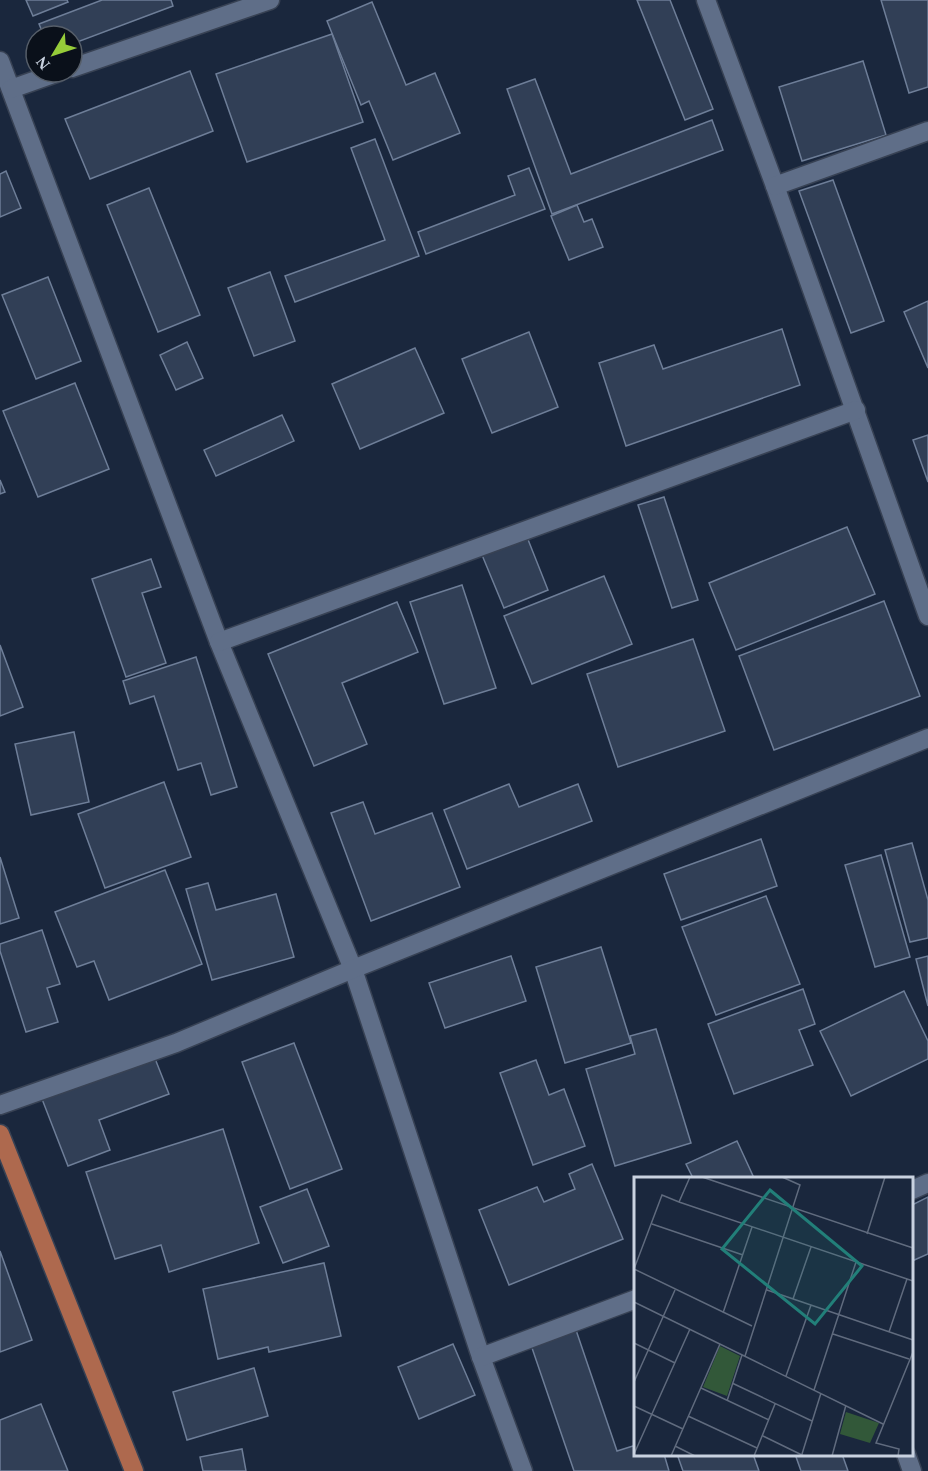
<svg xmlns="http://www.w3.org/2000/svg" width="928" height="1471" font-family="Georgia,serif">
  <style>
    .building { fill: #313f56; stroke: #6e7e98; stroke-width: 1.5 }
    .lines { fill: none; stroke-linecap: round; stroke-linejoin: round }
    .minor-casing { stroke: #384254; stroke-width: 21 }
    .major-casing { stroke: #384254; stroke-width: 21 }
    .minor { stroke: #5f6e88; stroke-width: 18 }
    .major { stroke: #ae694e; stroke-width: 18 }
    .inset-road { fill: none; stroke: #606b7e; stroke-width: 1.5 }
    .view { fill: #227f79; fill-opacity: 0.15; stroke: #227f79; stroke-width: 3 }
    .inset-edge { fill: none; stroke: #c9d2e0; stroke-width: 3 }
  </style>
  <rect width="100%" height="100%" fill="#1a273d"/>
  <g class="building">
    <polygon points="26,0 67,0 68,2 33,16"/>
    <polygon points="102,0 171,0 173,6 72,44 72,36 44,36 39,24"/>
    <polygon points="637,0 670,0 713,109 685,120"/>
    <polygon points="881,0 928,0 928,87 909,93"/>
    <polygon points="372,2 406,85 435,73 460,133 393,160 369,101 361,105 327,21"/>
    <polygon points="332,34 363,122 247,162 216,74"/>
    <polygon points="863,61 886,135 802,161 779,87"/>
    <polygon points="190,71 213,131 90,179 65,119"/>
    <polygon points="535,79 571,174 712,120 723,150 552,214 507,89"/>
    <polygon points="375,139 419,256 295,302 285,276 385,240 351,148"/>
    <polygon points="529,168 545,209 426,254 418,232 515,195 508,176"/>
    <polygon points="6,171 21,208 0,217 0,174"/>
    <polygon points="833,180 884,321 851,333 799,191"/>
    <polygon points="149,188 200,315 158,332 107,205"/>
    <polygon points="577,205 584,222 592,219 603,247 569,260 551,216"/>
    <polygon points="270,272 295,341 254,356 228,288"/>
    <polygon points="48,277 81,361 36,379 2,295"/>
    <polygon points="928,301 928,368 904,312"/>
    <polygon points="782,329 800,385 626,446 599,363 654,345 663,369"/>
    <polygon points="529,332 558,407 492,433 462,359"/>
    <polygon points="187,342 203,378 176,390 160,355"/>
    <polygon points="415,348 444,413 360,449 332,384"/>
    <polygon points="75,383 109,469 38,497 3,411"/>
    <polygon points="282,415 294,441 216,476 204,450"/>
    <polygon points="928,435 928,482 913,440"/>
    <polygon points="0,480 5,492 0,494"/>
    <polygon points="664,497 698,600 672,608 638,505"/>
    <polygon points="847,527 875,594 736,650 709,583"/>
    <polygon points="527,537 548,590 504,608 482,555"/>
    <polygon points="151,559 161,587 142,593 166,663 126,677 92,579"/>
    <polygon points="604,576 632,644 532,684 504,616"/>
    <polygon points="462,585 496,688 444,704 410,602"/>
    <polygon points="884,601 920,696 774,750 739,656"/>
    <polygon points="397,602 418,652 342,683 367,744 314,766 268,654"/>
    <polygon points="693,639 725,731 618,767 587,674"/>
    <polygon points="0,645 23,707 0,716"/>
    <polygon points="196,657 237,787 211,795 201,763 178,770 154,696 130,704 123,681"/>
    <polygon points="74,732 89,802 31,815 15,744"/>
    <polygon points="164,782 191,857 105,888 78,814"/>
    <polygon points="509,784 519,807 578,784 592,821 467,869 444,810"/>
    <polygon points="363,802 375,834 432,813 460,887 371,921 331,813"/>
    <polygon points="761,839 777,886 681,920 664,874"/>
    <polygon points="912,843 928,900 928,938 910,942 885,850"/>
    <polygon points="881,855 910,957 875,967 845,865"/>
    <polygon points="0,857 19,918 0,924"/>
    <polygon points="165,870 202,964 109,1000 94,961 77,967 55,912"/>
    <polygon points="208,883 216,910 276,894 294,957 212,980 186,889"/>
    <polygon points="766,896 800,984 716,1015 682,927"/>
    <polygon points="42,930 60,984 47,988 58,1022 26,1032 0,951 0,944"/>
    <polygon points="601,947 631,1043 565,1063 536,967"/>
    <polygon points="511,956 526,1001 445,1028 429,983"/>
    <polygon points="928,956 928,1006 916,959"/>
    <polygon points="803,989 815,1024 799,1030 813,1065 734,1094 708,1024"/>
    <polygon points="904,991 928,1041 928,1059 851,1096 820,1031"/>
    <polygon points="656,1029 691,1143 615,1166 586,1069 635,1054 630,1036"/>
    <polygon points="294,1043 342,1169 290,1189 242,1062"/>
    <polygon points="154,1056 169,1094 99,1120 110,1150 68,1166 42,1099"/>
    <polygon points="536,1060 549,1095 564,1089 585,1146 533,1165 500,1073"/>
    <polygon points="223,1129 259,1243 169,1272 161,1245 115,1259 86,1172"/>
    <polygon points="737,1141 754,1178 693,1178 686,1164"/>
    <polygon points="592,1164 623,1239 509,1285 479,1210 537,1187 544,1202 575,1189 569,1174"/>
    <polygon points="307,1189 329,1246 283,1263 260,1207"/>
    <polygon points="928,1197 928,1254 912,1261 912,1205"/>
    <polygon points="0,1251 32,1340 0,1352"/>
    <polygon points="324,1263 341,1336 269,1352 268,1347 218,1359 203,1289"/>
    <polygon points="576,1330 617,1451 636,1445 636,1454 664,1454 669,1471 574,1471 531,1345"/>
    <polygon points="453,1344 475,1395 419,1419 398,1367"/>
    <polygon points="254,1368 268,1416 187,1440 173,1392"/>
    <polygon points="41,1404 68,1471 0,1471 0,1420"/>
    <polygon points="242,1449 246,1471 203,1471 200,1457"/>
    <polygon points="677,1454 753,1454 759,1471 683,1471"/>
    <polygon points="795,1454 842,1454 848,1471 801,1471"/>
  </g>
  <g class="lines">
    <defs>
      <g id="minor">
        <polyline points="706,0 775,186 928,616"/>
        <polyline points="0,61 219,642 353,969 481,1357 523,1471"/>
        <polyline points="72,68 270,0"/>
        <polyline points="11,89 59,72"/>
        <polyline points="775,186 928,131"/>
        <polyline points="219,642 856,410"/>
        <polyline points="0,1105 176,1043 353,969 928,738"/>
        <polyline points="912,1190 928,1183"/>
        <polyline points="481,1357 636,1299"/>
        <polyline points="906,1454 912,1471"/>
      </g>
      <polyline id="major" points="0,1134 134,1471"/>
    </defs>
    <use href="#minor" class="minor-casing"/>
    <use href="#major" class="major-casing"/>
    <use href="#minor" class="minor"/>
    <use href="#major" class="major"/>
  </g>
  <g transform="translate(634 1177)">
    <rect width="279" height="279" fill="#1a273d"/>
    <path d="M86 169 106 179 93 219 69 210ZM212 235 245 246 236 266 206 257Z" fill="#325839"/>
    <path class="inset-road" d="M56 0 45 25 28 18 0 92 118 149M68 0 279 71M45 25 279 104M18 47 109 78M233 57 251 0M133 113 279 163M159 122 177 70M0 125 249 247M89 136 118 50M255 155 273 102M199 157 275 182M0 166 41 186M111 179 166 8 148 0M152 199 177 128M0 205 41 113M98 206 178 244M67 211 135 243M180 213 222 85M93 224 108 178M0 229 49 252M54 239 123 271M129 259 170 279M41 269 61 279M0 277 56 152M168 277 187 216M37 279 86 167M120 279 141 227M198 279 212 228M264 279 265 272 242 266 279 175"/>
    <path class="view" d="M136 13 228 89 181 147 88 72Z"/>
    <rect width="279" height="279" class="inset-edge"/>
  </g>
  <g transform="translate(54 54) rotate(231)"><circle r="28" fill="#0a101a" stroke="#565e69" stroke-width="1.5"/>
  <path d="M0-4.5L10 22L0 15L-10 22Z" fill="#96cc39"/>
  <text y="-9" font-size="16" font-weight="bold" text-anchor="middle" fill="#c9d2e0">N</text>
  </g>
</svg>
